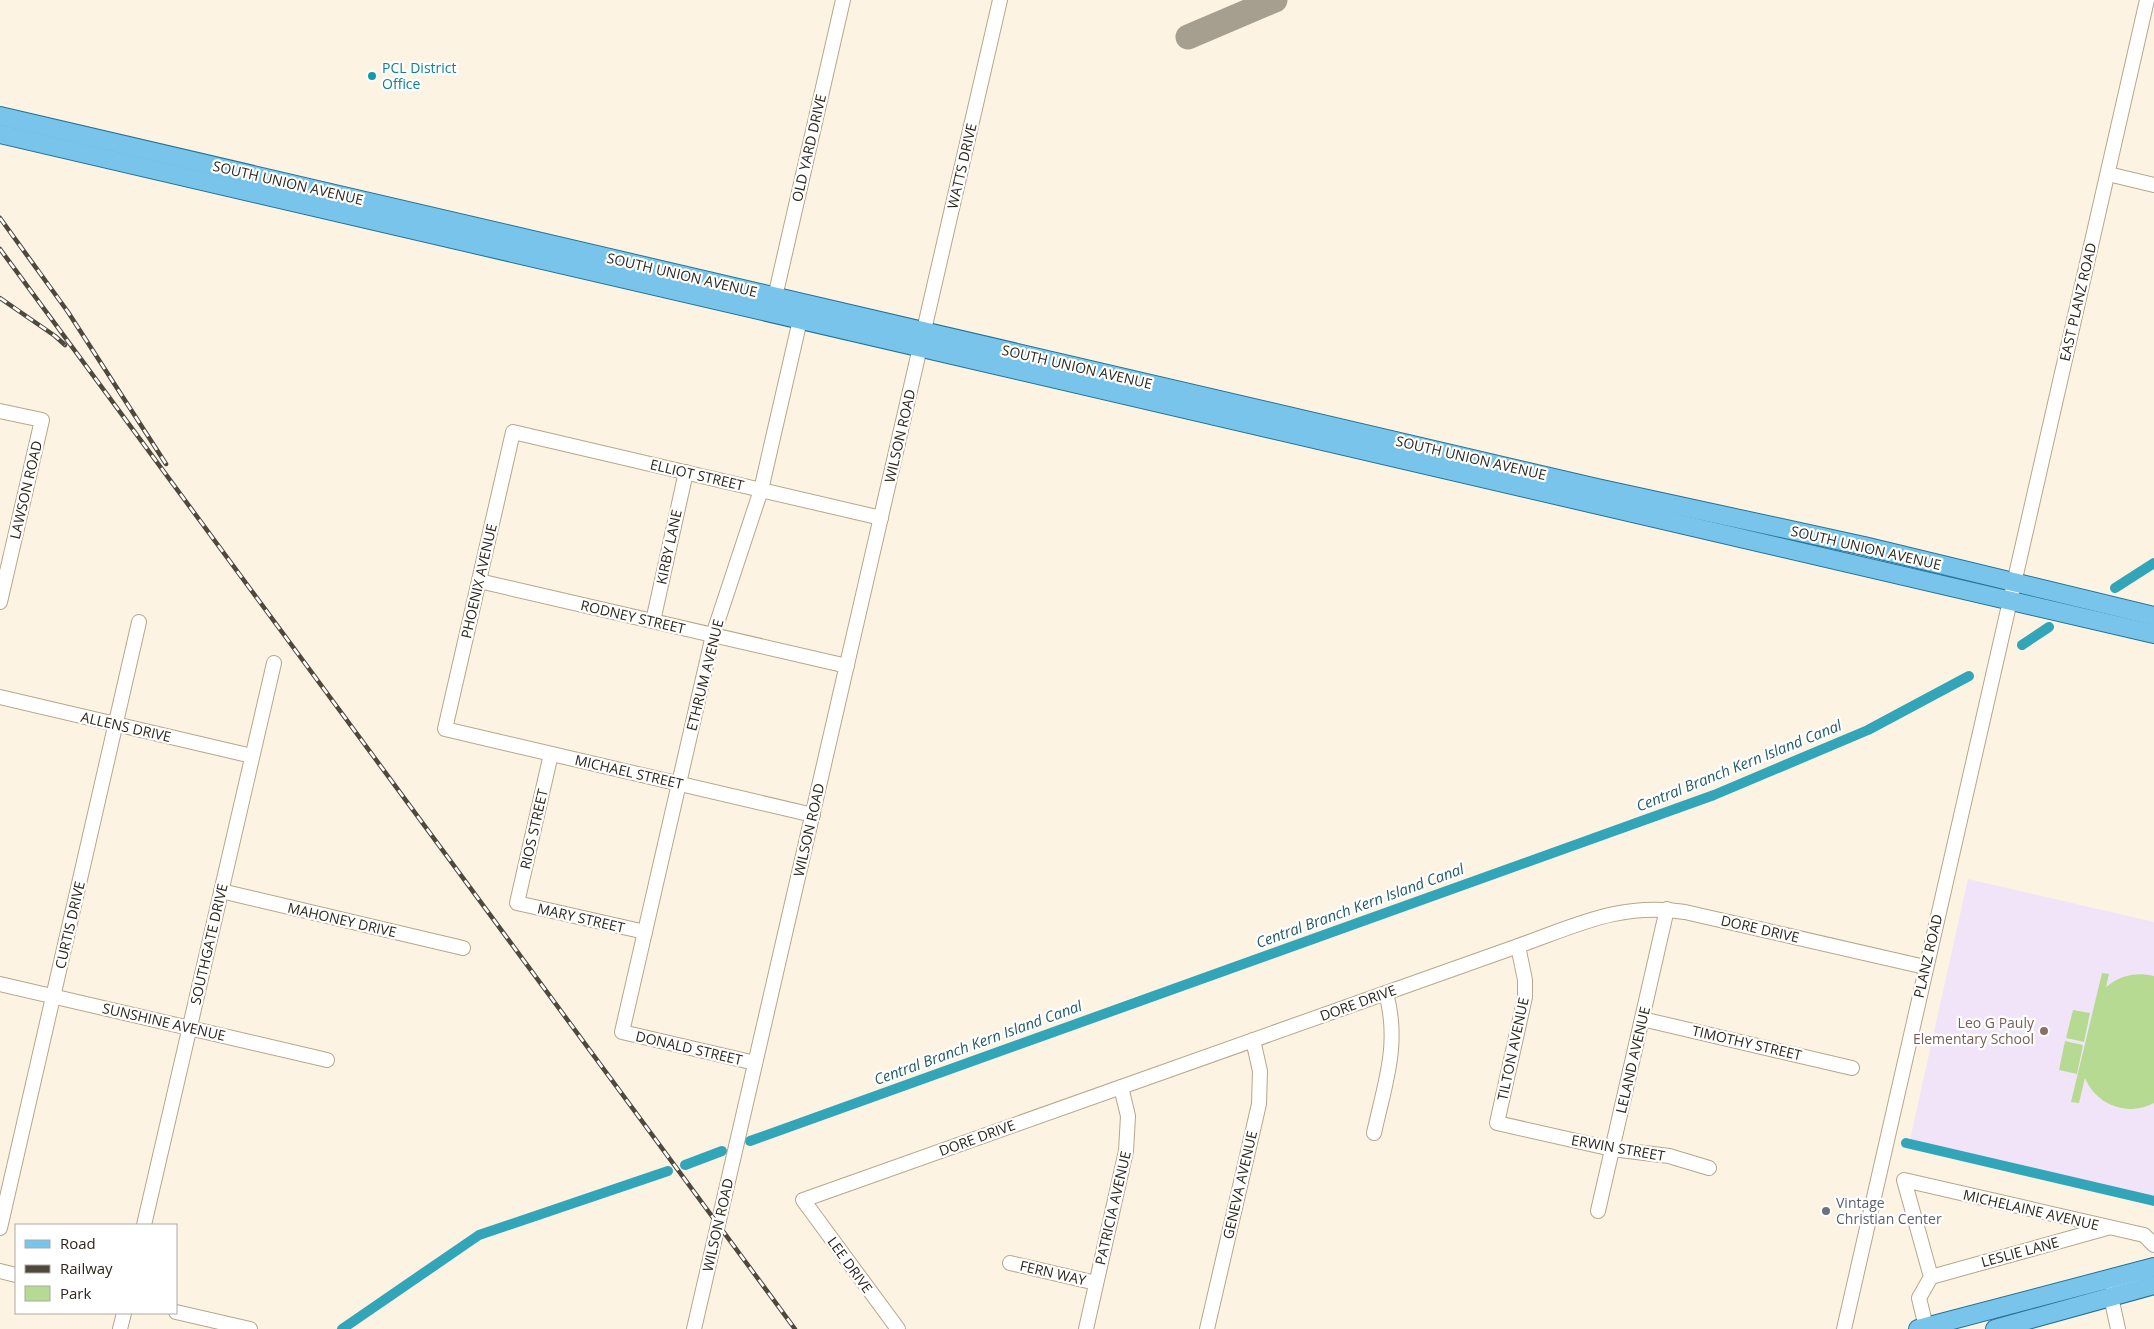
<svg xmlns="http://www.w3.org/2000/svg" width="2154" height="1329" font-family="'Open Sans',sans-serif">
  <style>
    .education { fill: #f2e4f8 }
    .green { fill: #b7da93 }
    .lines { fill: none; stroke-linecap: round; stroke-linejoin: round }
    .canal { stroke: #33a5b9; stroke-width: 10 }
    .taxiway { stroke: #a69e8f; stroke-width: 25 }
    .minor-casing { stroke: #b6a78b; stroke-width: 16 }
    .major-casing { stroke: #237399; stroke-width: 20 }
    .minor { stroke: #fff; stroke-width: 14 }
    .major { stroke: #78c4ea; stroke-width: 18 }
    .rail-casing { stroke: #4f483c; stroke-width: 4.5 }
    .rail { stroke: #fff; stroke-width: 2.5; stroke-dasharray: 8; stroke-linecap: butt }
    .culture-dot { fill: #0f9aa8; stroke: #fff; stroke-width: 2 }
    .education-dot { fill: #8d6e63; stroke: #fff; stroke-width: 2 }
    .worship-dot { fill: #6b7280; stroke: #fff; stroke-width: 2 }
    .labels { text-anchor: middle; stroke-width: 4.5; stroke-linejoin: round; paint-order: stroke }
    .culture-label { font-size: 14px; fill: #0d838f; stroke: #fff; text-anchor: start }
    .street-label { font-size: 14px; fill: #2d271c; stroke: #fff }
    .education-label { font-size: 14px; fill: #785e54; stroke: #fff; text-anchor: end }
    .worship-label { font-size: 14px; fill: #5b616d; stroke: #fff; text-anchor: start }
    .water-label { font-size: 15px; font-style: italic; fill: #215d68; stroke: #fff }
  </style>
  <rect width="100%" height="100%" fill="#fcf3e2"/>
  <polygon class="education" points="1968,879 2154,922 2154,1196 1910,1140"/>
  <g class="green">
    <path d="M2102 973 2109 974 2106 987C2121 975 2136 972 2154 976V1103C2128 1117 2096 1105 2085 1078L2079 1103 2071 1102Z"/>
    <polygon points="2073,1010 2090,1013 2084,1042 2066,1038"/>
    <polygon points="2065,1041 2083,1045 2077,1074 2059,1070"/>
  </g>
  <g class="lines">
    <g class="canal">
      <polyline points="2115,588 2154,563"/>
      <polyline points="2022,645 2049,627"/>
      <polyline points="750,1141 1714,795 1868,730 1969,676"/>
      <polyline points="1906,1143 2154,1201"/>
      <polyline points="685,1165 722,1151"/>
      <polyline points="342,1329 479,1235 668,1171"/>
    </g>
    <polyline class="taxiway" points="1188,37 1275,0"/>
    <defs>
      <g id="minor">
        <polyline points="2108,174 2154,185"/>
        <polyline points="775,297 843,0"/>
        <polyline points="0,411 42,420 0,602"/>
        <polyline points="479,581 847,666"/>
        <polyline points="653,621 686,472"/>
        <polyline points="0,697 252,756"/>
        <polyline points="551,754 517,903 645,932"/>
        <polyline points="813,815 445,729 513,432 881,518"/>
        <polyline points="221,891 463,948"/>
        <polyline points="1518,946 1525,980 1525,997 1497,1123 1612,1149 1669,1156 1709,1168"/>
        <polyline points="0,984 327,1060"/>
        <polyline points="1642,1019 1852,1068"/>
        <polyline points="755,1063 622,1032 713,635 761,490 800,320"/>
        <path d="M1374 1133C1385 1083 1400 1044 1386 993"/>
        <polyline points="1598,1211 1667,909"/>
        <polyline points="144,1225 274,663"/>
        <polyline points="0,1228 139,622"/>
        <polyline points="1010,1263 1096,1283"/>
        <polyline points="0,1271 16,1275"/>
        <polyline points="1931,1277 2107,1228"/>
        <polyline points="176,1312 250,1329"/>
        <polyline points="1926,1327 1919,1298 1931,1277 1904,1180 2144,1235 2154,1245"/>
        <polyline points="120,1329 124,1313"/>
        <polyline points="694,1329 1000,0"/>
        <path d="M898 1329 803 1200 1518 946C1577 925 1621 902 1685 912L1925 967"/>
        <polyline points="1086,1329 1126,1151 1128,1116 1121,1087"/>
        <polyline points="1207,1329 1259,1104 1260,1071 1253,1040"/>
        <polyline points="1844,1329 2147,0"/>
        <polyline points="2118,1329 2111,1297 2113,1291 2121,1285 2141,1279"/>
      </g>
      <g id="major">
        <polyline points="0,116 1597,488 1864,546 2154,616"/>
        <polyline points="0,134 2154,634"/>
        <polyline points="1918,1329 2154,1267"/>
        <polyline points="1995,1329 2154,1285"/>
      </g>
    </defs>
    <use href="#minor" class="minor-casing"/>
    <use href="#major" class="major-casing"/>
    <use href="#minor" class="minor"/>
    <use href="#major" class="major"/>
    <defs>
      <g id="rail">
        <polyline points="0,218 68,312 166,464"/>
        <polyline points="0,249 795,1329"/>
        <polyline points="0,298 55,336 65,345"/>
      </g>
    </defs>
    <use href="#rail" class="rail-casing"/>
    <use href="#rail" class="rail"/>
  </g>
  <circle class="culture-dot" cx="372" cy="76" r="5"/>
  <circle class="education-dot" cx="2044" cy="1031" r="5"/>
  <circle class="worship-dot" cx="1826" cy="1211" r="5"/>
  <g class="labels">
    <g class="culture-label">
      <text x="382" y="73">PCL District<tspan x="382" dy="16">Office</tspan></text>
    </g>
    <g class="street-label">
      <text transform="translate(809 148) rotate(-77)" y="5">OLD YARD DRIVE</text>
      <text transform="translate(962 166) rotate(-77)" y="5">WATTS DRIVE</text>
      <text transform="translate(288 183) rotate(13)" y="5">SOUTH UNION AVENUE</text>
      <text transform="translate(682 275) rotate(13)" y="5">SOUTH UNION AVENUE</text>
      <text transform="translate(2078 302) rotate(-77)" y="5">EAST PLANZ ROAD</text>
      <text transform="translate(1077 367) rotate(13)" y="5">SOUTH UNION AVENUE</text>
      <text transform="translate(900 436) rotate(-77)" y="5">WILSON ROAD</text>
      <text transform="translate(1471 458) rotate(13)" y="5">SOUTH UNION AVENUE</text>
      <text transform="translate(697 475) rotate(13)" y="5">ELLIOT STREET</text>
      <text transform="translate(26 490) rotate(-77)" y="5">LAWSON ROAD</text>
      <text transform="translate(669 547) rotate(-78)" y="5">KIRBY LANE</text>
      <text transform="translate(1866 548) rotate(13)" y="5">SOUTH UNION AVENUE</text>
      <text transform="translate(479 581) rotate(-77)" y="5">PHOENIX AVENUE</text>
      <text transform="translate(633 617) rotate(13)" y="5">RODNEY STREET</text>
      <text transform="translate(705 675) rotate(-76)" y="5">ETHRUM AVENUE</text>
      <text transform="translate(126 727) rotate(13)" y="5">ALLENS DRIVE</text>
      <text transform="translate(629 772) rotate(13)" y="5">MICHAEL STREET</text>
      <text transform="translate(534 829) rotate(-77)" y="5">RIOS STREET</text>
      <text transform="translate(809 830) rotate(-77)" y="5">WILSON ROAD</text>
      <text transform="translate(581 918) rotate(13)" y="5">MARY STREET</text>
      <text transform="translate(342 920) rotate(13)" y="5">MAHONEY DRIVE</text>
      <text transform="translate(70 925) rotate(-77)" y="5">CURTIS DRIVE</text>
      <text transform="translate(1760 929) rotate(13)" y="5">DORE DRIVE</text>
      <text transform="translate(209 944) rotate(-77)" y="5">SOUTHGATE DRIVE</text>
      <text transform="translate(1928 956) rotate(-77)" y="5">PLANZ ROAD</text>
      <text transform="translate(1358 1003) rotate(-20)" y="5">DORE DRIVE</text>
      <text transform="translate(164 1022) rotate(13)" y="5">SUNSHINE AVENUE</text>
      <text transform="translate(1747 1043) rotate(13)" y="5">TIMOTHY STREET</text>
      <text transform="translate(689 1048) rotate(13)" y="5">DONALD STREET</text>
      <text transform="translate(1513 1049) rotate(-78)" y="5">TILTON AVENUE</text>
      <text transform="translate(1633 1060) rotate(-77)" y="5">LELAND AVENUE</text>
      <text transform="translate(977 1138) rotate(-20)" y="5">DORE DRIVE</text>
      <text transform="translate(1618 1148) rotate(10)" y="5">ERWIN STREET</text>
      <text transform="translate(1240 1185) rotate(-77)" y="5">GENEVA AVENUE</text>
      <text transform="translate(1113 1208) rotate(-77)" y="5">PATRICIA AVENUE</text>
      <text transform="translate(2031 1210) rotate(13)" y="5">MICHELAINE AVENUE</text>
      <text transform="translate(718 1225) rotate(-77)" y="5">WILSON ROAD</text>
      <text transform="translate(2020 1252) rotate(-15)" y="5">LESLIE LANE</text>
      <text transform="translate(850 1265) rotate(54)" y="5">LEE DRIVE</text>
      <text transform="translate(1053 1273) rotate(13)" y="5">FERN WAY</text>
    </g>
    <g class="education-label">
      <text x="2034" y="1028">Leo G Pauly<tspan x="2034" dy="16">Elementary School</tspan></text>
    </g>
    <g class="worship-label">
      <text x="1836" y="1208">Vintage<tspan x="1836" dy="16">Christian Center</tspan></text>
    </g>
    <g class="water-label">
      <text transform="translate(1739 766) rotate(-22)" y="5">Central Branch Kern Island Canal</text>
      <text transform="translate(1360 906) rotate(-20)" y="5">Central Branch Kern Island Canal</text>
      <text transform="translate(978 1043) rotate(-20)" y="5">Central Branch Kern Island Canal</text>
    </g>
  </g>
  <rect x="15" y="1224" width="162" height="90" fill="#ffffff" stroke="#aba9a4"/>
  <rect x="25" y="1240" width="25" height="8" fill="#78c4ea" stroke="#aba9a4"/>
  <text x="60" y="1249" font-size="15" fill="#2d271c">Road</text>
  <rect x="25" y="1265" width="25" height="8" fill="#4f483c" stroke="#aba9a4"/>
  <text x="60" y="1274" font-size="15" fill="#2d271c">Railway</text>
  <rect x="25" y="1286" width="25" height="15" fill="#b7da93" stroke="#aba9a4"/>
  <text x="60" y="1299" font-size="15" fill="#2d271c">Park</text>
</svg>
